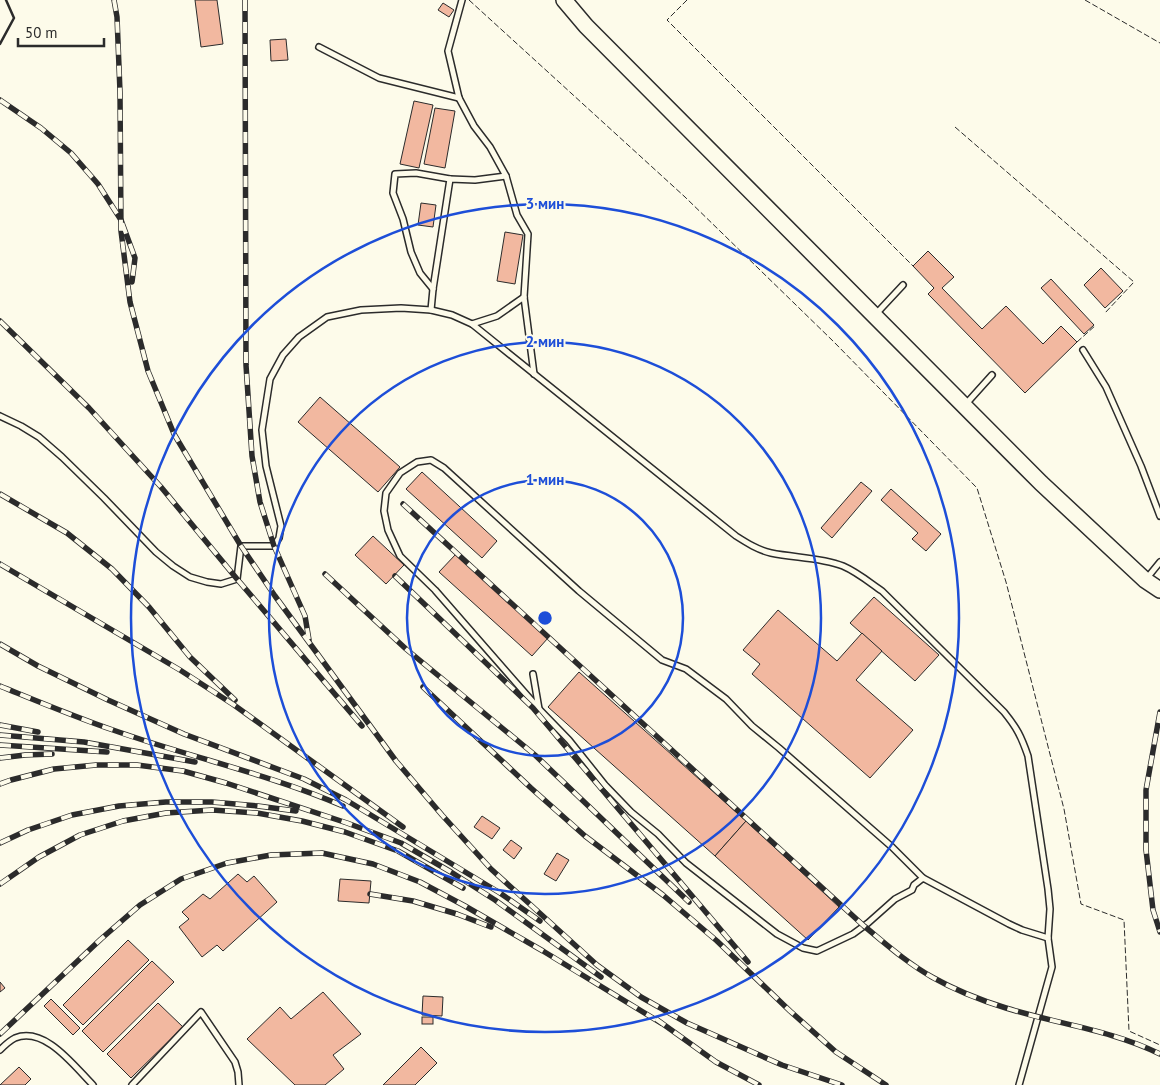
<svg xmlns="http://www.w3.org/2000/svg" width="1160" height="1085" font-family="'PT Sans',sans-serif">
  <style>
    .building { fill: #f2b8a0; stroke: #2b2b2b }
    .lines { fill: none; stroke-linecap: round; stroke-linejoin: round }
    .service-casing { stroke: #2b2b2b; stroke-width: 8 }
    .secondary-casing { stroke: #2b2b2b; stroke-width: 18 }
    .service { stroke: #fdfbea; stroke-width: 5 }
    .secondary { stroke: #fdfbea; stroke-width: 15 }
    .rail-casing { stroke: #2b2b2b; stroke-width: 5.5 }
    .rail { stroke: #fdfbea; stroke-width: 4; stroke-dasharray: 11; stroke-linecap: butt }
    .fence { stroke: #2b2b2b; stroke-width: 1; stroke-dasharray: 6 2.5; stroke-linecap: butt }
    .wall { stroke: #2b2b2b; stroke-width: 2.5 }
    .ring { fill: none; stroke: #1d4ed8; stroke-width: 2.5 }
    .centre { fill: #1d4ed8; stroke: #fdfbea; stroke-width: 2.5 }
    .ring-label { font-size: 15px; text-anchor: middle; font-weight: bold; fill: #1d4ed8; stroke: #fdfbea; stroke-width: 4; stroke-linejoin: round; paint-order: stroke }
  </style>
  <rect width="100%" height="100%" fill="#fdfbea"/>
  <g class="building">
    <polygon points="195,0 217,0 223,44 201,47"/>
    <polygon points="443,3 454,10 449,17 438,10"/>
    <polygon points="286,39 288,60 271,61 270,40"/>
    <polygon points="414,101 433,105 419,168 400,164"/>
    <polygon points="435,108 455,111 445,168 424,164"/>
    <polygon points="421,203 436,205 433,227 418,225"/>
    <polygon points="505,232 523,235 515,284 497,281"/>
    <polygon points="928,251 954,277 942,288 982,329 1006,306 1043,344 1061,326 1077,342 1025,393 928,294 934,288 913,266"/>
    <polygon points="1101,268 1123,291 1105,308 1084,285"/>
    <polygon points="1051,279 1094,325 1084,334 1041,288"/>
    <polygon points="320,397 400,467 378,492 298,422"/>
    <polygon points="422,472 497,541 482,558 406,489"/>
    <polygon points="861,482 872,491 832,538 821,528"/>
    <polygon points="891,489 941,534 926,551 912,539 918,533 881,500"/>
    <polygon points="373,536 404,565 386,584 355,555"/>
    <polygon points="456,554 548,638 532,656 439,572"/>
    <polygon points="874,597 939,655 915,681 850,623"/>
    <polygon points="778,610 837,661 862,633 882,651 856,680 913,730 870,778 752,674 760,664 743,650"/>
    <polygon points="579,672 746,821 715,856 548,707"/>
    <polygon points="482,816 500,828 492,839 474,827"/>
    <polygon points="746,821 839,907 808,940 715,856"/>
    <polygon points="511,840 522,848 514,859 503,850"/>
    <polygon points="557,853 569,860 556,881 544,874"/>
    <polygon points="238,874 247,882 254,876 277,902 223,951 217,945 202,957 179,927 189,919 182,912 203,894 210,899"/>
    <polygon points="340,879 371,881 369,903 338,901"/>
    <polygon points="128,940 149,960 83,1025 63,1005"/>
    <polygon points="152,961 174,982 103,1052 82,1031"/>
    <polygon points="0,982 5,988 0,992"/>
    <polygon points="323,992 361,1034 333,1055 344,1069 325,1085 295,1085 247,1039 280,1007 291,1019"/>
    <polygon points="423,996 443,997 442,1016 422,1015"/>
    <polygon points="51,999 80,1028 73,1035 44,1006"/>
    <polygon points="158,1003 183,1027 131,1078 107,1054"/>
    <rect x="422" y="1017" width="11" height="7"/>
    <polygon points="421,1047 437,1063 415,1085 383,1085"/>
    <polygon points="19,1067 31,1079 25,1085 0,1085"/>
  </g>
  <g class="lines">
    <defs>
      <g id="service">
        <polyline points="462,0 448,51 459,98 474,126 490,147 506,176 517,215 528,234 524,297 534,374"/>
        <polyline points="319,47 379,78 459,98"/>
        <polyline points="433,289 420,273 411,252 403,219 393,193 395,174 416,173 450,179"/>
        <polyline points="431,310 433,289 450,179 475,180 506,176"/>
        <polyline points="875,315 903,285"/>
        <polyline points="472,324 497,316 524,297"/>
        <polyline points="1083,350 1106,387 1141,466 1160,516"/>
        <polyline points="965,405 992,375"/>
        <path d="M0 416 21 426 39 437 62 457 104 498 156 552 173 566 190 577 207 582 221 584 237 579 241 546H274L279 538 281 526 266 466 262 430 270 379 283 355 299 337 327 317 361 310 401 308 431 310 452 315 472 324 736 536C747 543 758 550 771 553 795 558 820 557 843 566 857 572 869 582 882 591L1004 712C1017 728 1021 736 1028 756L1048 889 1050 909 1048 938 1052 967 1019 1085"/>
        <polyline points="1147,578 1160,562"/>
        <polyline points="533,674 539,709 569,740 605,785 631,812 658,834 686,863 777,934 803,948 817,951 853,934 868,923 895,899 912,890 914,885 923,878 1009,924 1022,930 1048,938"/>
        <polyline points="539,709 435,590 400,556 388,530 384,511 386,493 400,473 417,462 431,460 444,468 579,591 662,660 686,669 726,699 752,726 779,748 892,847 923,878"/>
        <path d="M0 1050C5 1045 9 1041 15 1038 45 1026 74 1066 93 1085"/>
        <polyline points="132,1085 201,1012 235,1062 238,1072 239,1085"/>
      </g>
      <polyline id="secondary" points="564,0 586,26 1041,483 1145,580 1160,590"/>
    </defs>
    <use href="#service" class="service-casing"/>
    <use href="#secondary" class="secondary-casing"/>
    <use href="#service" class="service"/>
    <use href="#secondary" class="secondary"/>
    <defs>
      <g id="rail">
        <polyline points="114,0 117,17 120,92 121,231 130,302 148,371 174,434 241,546 275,596 396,761 442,815 491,869 597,965 641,997 687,1023 782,1065 842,1085"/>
        <polyline points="245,0 246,365 252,456 260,502 274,546 305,616 309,640"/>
        <polyline points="0,100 41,128 71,153 98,184 121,220 135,258 132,282"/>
        <polyline points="0,321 89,408 161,487 237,579 362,726"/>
        <polyline points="0,494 67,533 112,569 149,607 190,657 235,700"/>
        <path d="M403 504 864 926C886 944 907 963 932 977 955 990 980 1000 1006 1008 1057 1024 1112 1030 1160 1054"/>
        <polyline points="0,564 180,670 234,705 403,827"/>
        <polyline points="325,574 406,649 535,755 689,902"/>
        <polyline points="395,576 533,708 748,962"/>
        <polyline points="0,644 38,666 108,700 184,734 304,779 346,800 500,893 540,921"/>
        <path d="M0 686C37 701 75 717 113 730 189 757 269 774 343 806"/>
        <polyline points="423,687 531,788 585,836 663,895 717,941 790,1011 836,1052 886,1085"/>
        <polyline points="1160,712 1146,790 1146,850 1153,910 1160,932"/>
        <polyline points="0,725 38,732"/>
        <polyline points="0,735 84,742 195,762"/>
        <polyline points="0,745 107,752"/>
        <polyline points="0,758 25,755 52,754"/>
        <polyline points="0,784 11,780 54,769 96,765 137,765 183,771 226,783 347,823 401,843 451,872 495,900 601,977"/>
        <polyline points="0,843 28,830 72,815 119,806 166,802 212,802 258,806 296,811"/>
        <polyline points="0,884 39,857 80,835 123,821 166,813 212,810 257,813 302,821 345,832 398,851 463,888"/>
        <polyline points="370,894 413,901 457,914 491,927"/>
        <polyline points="656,1019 716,1062 759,1085"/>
        <polyline points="0,1034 101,939 140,905 181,879 227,863 271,855 322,853 373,864 420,882 465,906 543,951 661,1023"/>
      </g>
    </defs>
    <use href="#rail" class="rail-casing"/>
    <use href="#rail" class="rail"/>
    <g class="fence">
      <polyline points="469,0 685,197 834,342 977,488 1006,582 1064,809 1081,904 1124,920 1129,1031 1160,1045"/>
      <polyline points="687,0 667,20 913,266"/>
      <polyline points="1085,0 1160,43"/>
      <polyline points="955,127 1134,282 1105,313"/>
      <polyline points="1077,342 1096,325"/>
    </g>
    <polyline class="wall" points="0,44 14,18 6,0"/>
  </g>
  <g class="ring">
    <circle cx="545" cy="618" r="138"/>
    <circle cx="545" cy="618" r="276"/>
    <circle cx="545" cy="618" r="414"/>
  </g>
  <circle cx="545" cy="618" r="8" class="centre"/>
  <g class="ring-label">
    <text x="545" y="209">3 мин</text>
    <text x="545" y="347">2 мин</text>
    <text x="545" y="485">1 мин</text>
  </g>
  <path d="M18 38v8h86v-8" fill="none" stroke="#2b2b2b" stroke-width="2.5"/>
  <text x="25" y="38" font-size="15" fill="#2b2b2b" stroke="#fdfbea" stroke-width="4" paint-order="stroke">50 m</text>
</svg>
